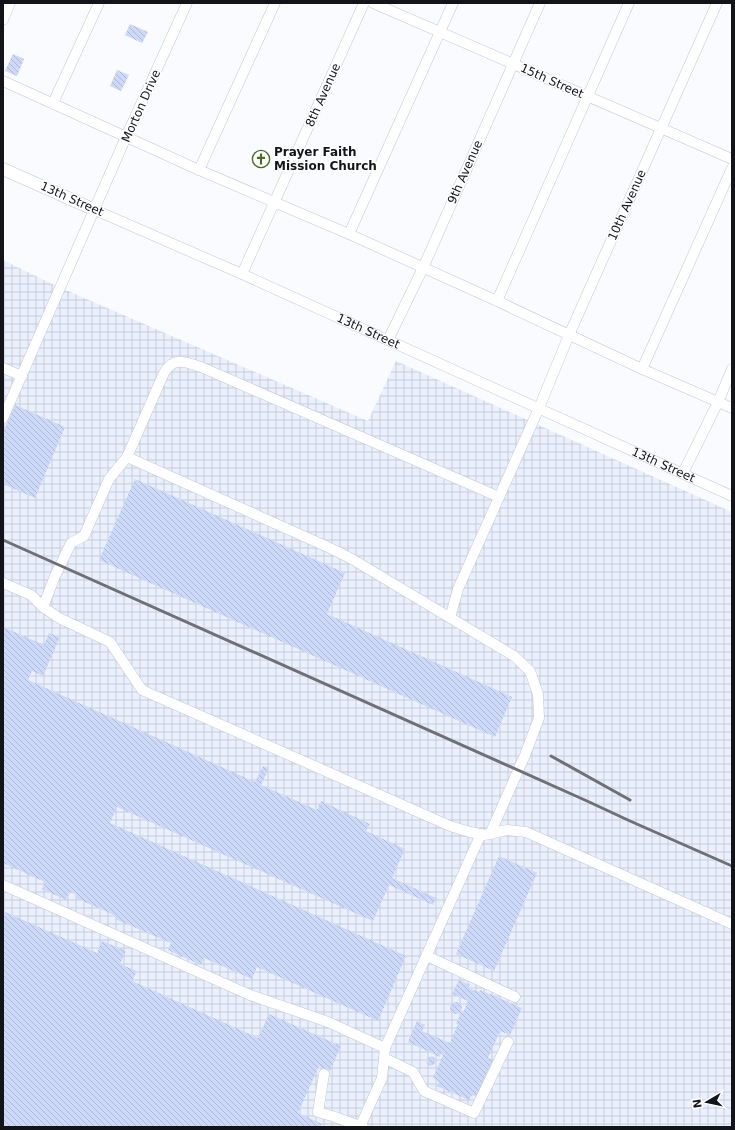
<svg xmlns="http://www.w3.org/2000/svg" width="735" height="1130" font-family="'DejaVu Sans',sans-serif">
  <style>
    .industrial { fill: url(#industrial-grid) }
    .building { fill: url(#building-back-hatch) }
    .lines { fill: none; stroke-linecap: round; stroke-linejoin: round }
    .minor-casing { stroke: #c0c7d8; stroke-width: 11 }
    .major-casing { stroke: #c0c7d8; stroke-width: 13 }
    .minor { stroke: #fff; stroke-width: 10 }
    .major { stroke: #fff; stroke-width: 12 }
    .rail { stroke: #6f7076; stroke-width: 3 }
    .labels { text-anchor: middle; stroke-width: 3; stroke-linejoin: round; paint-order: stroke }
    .street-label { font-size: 12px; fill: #12141a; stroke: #fff }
    .poi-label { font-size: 12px; font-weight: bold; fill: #12141a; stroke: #fff; text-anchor: start }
  </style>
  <defs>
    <pattern id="industrial-grid" width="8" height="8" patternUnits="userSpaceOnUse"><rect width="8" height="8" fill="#eaf0fe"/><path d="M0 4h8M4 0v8" fill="none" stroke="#c8cdd9"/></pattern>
    <pattern id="building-back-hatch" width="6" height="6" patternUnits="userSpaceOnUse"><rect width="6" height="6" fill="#cdd9f9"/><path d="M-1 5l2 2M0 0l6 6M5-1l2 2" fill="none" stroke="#afb9d5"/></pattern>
  </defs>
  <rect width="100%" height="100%" fill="#fafbff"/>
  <polygon class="industrial" points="3,260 52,284 368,421 396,361 732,512 732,1127 3,1127"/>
  <g class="building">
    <polygon points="130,24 148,32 142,43 125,35"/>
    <polygon points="13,54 24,59 17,76 5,71"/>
    <polygon points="117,70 129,75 121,91 110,86"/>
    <polygon points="15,405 65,427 35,498 3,484 3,432"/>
    <polygon points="135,479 345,573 327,614 512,697 495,737 99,560"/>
    <polygon points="3,627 44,645 49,633 60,637 43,676 32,671 28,680 255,782 263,766 269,768 261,785 317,810 321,801 370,824 366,831 405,849 392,878 436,898 433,905 389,885 373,921 117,807 110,823 406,956 378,1021 257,967 252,979 204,958 201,965 168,950 171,943 115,919 116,916 76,898 77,895 69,892 66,900 42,889 45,882 3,863"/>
    <polygon points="499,856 537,873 494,971 456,954"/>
    <polygon points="3,911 97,953 102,941 126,951 120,964 137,971 132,981 258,1038 269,1014 341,1046 330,1071 319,1066 298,1113 322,1124 320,1127 3,1127"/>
    <polygon points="459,980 470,985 468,988 479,992 480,990 522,1008 510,1035 500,1031 488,1058 493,1060 477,1097 472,1095 469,1100 437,1086 439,1082 433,1078 443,1055 441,1053 440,1057 408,1042 417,1021 425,1025 422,1031 450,1043 458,1024 456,1024 461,1012 463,1013 468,1001 452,994"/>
    <circle cx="456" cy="1008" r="6"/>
    <circle cx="431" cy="1061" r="4.5"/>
  </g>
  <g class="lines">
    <defs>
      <g id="minor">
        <polyline points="373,3 732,159"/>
        <polyline points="3,20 10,3"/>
        <polyline points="3,81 199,170 349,234 497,301 642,369 732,408"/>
        <polyline points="53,103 99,3"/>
        <polyline points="199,170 275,3"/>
        <path id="s1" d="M95 210 242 274 732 496"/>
        <polyline points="349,234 453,3"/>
        <polyline points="242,274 364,3"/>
        <polyline points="497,301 629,3"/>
        <polyline points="388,340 423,268 540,3"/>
        <polyline points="3,368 22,376"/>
        <polyline points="642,369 732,168"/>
        <polyline points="3,418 126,137 187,3"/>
        <path d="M127 457 164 373C174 356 185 362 201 367L499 497"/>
        <polyline points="683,473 718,402 732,369"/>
        <polyline points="3,583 31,595 43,607 59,618 110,642 142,690 450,826 470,832 484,835 507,830 526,832 732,924"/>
        <polyline points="43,607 55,576 71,543 84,536 109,479 127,457 330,548 352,559 514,656 530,671 538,694 539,718 525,755 490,834"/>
        <polyline points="450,618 458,589 539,408 569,335 717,3"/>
        <polyline points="3,885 250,995 328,1022 385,1048"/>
        <polyline points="427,956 515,997"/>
        <polyline points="384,1058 413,1072 424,1091 474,1113 508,1042"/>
        <polyline points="324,1074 318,1112 332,1116 363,1127"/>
        <polyline points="360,1127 382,1078 385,1048 481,834"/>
      </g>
      <polyline id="major" points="3,169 95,210"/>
    </defs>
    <use href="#minor" class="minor-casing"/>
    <use href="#major" class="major-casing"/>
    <use href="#minor" class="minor"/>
    <use href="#major" class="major"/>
    <g class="rail">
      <polyline points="3,540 587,801 630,821 732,866"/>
      <polyline points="551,756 630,800"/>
    </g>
  </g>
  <defs>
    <symbol id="church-ring" viewBox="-11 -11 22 22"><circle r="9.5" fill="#fff" stroke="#4a6c24" stroke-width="1.5"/><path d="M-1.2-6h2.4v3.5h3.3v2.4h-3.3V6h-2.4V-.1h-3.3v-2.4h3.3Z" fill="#4a6c24"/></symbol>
  </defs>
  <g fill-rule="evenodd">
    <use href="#church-ring" x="251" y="149" width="20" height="20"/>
  </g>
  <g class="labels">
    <g class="street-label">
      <text transform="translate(552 81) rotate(24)" y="4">15th Street</text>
      <text transform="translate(323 95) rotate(-66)" y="4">8th Avenue</text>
      <text transform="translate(141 106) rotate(-66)" y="4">Morton Drive</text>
      <text transform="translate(465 172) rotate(-66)" y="4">9th Avenue</text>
      <text transform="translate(72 199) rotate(24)" y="4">13th Street</text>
      <text transform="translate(627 205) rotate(-66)" y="4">10th Avenue</text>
      <text dy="4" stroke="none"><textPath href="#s1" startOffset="299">13th Street</textPath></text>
      <text dy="4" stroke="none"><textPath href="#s1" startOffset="623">13th Street</textPath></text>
    </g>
    <g class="poi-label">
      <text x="274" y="156">Prayer Faith<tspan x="274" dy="14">Mission Church</tspan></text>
    </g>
  </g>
  <rect width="735" height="1130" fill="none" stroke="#12141a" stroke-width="8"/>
  <g transform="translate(707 1102) rotate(261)" stroke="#ffffff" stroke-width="3" paint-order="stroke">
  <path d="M0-3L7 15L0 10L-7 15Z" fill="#12141a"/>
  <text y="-6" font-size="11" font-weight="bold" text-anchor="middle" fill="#12141a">N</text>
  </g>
</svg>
